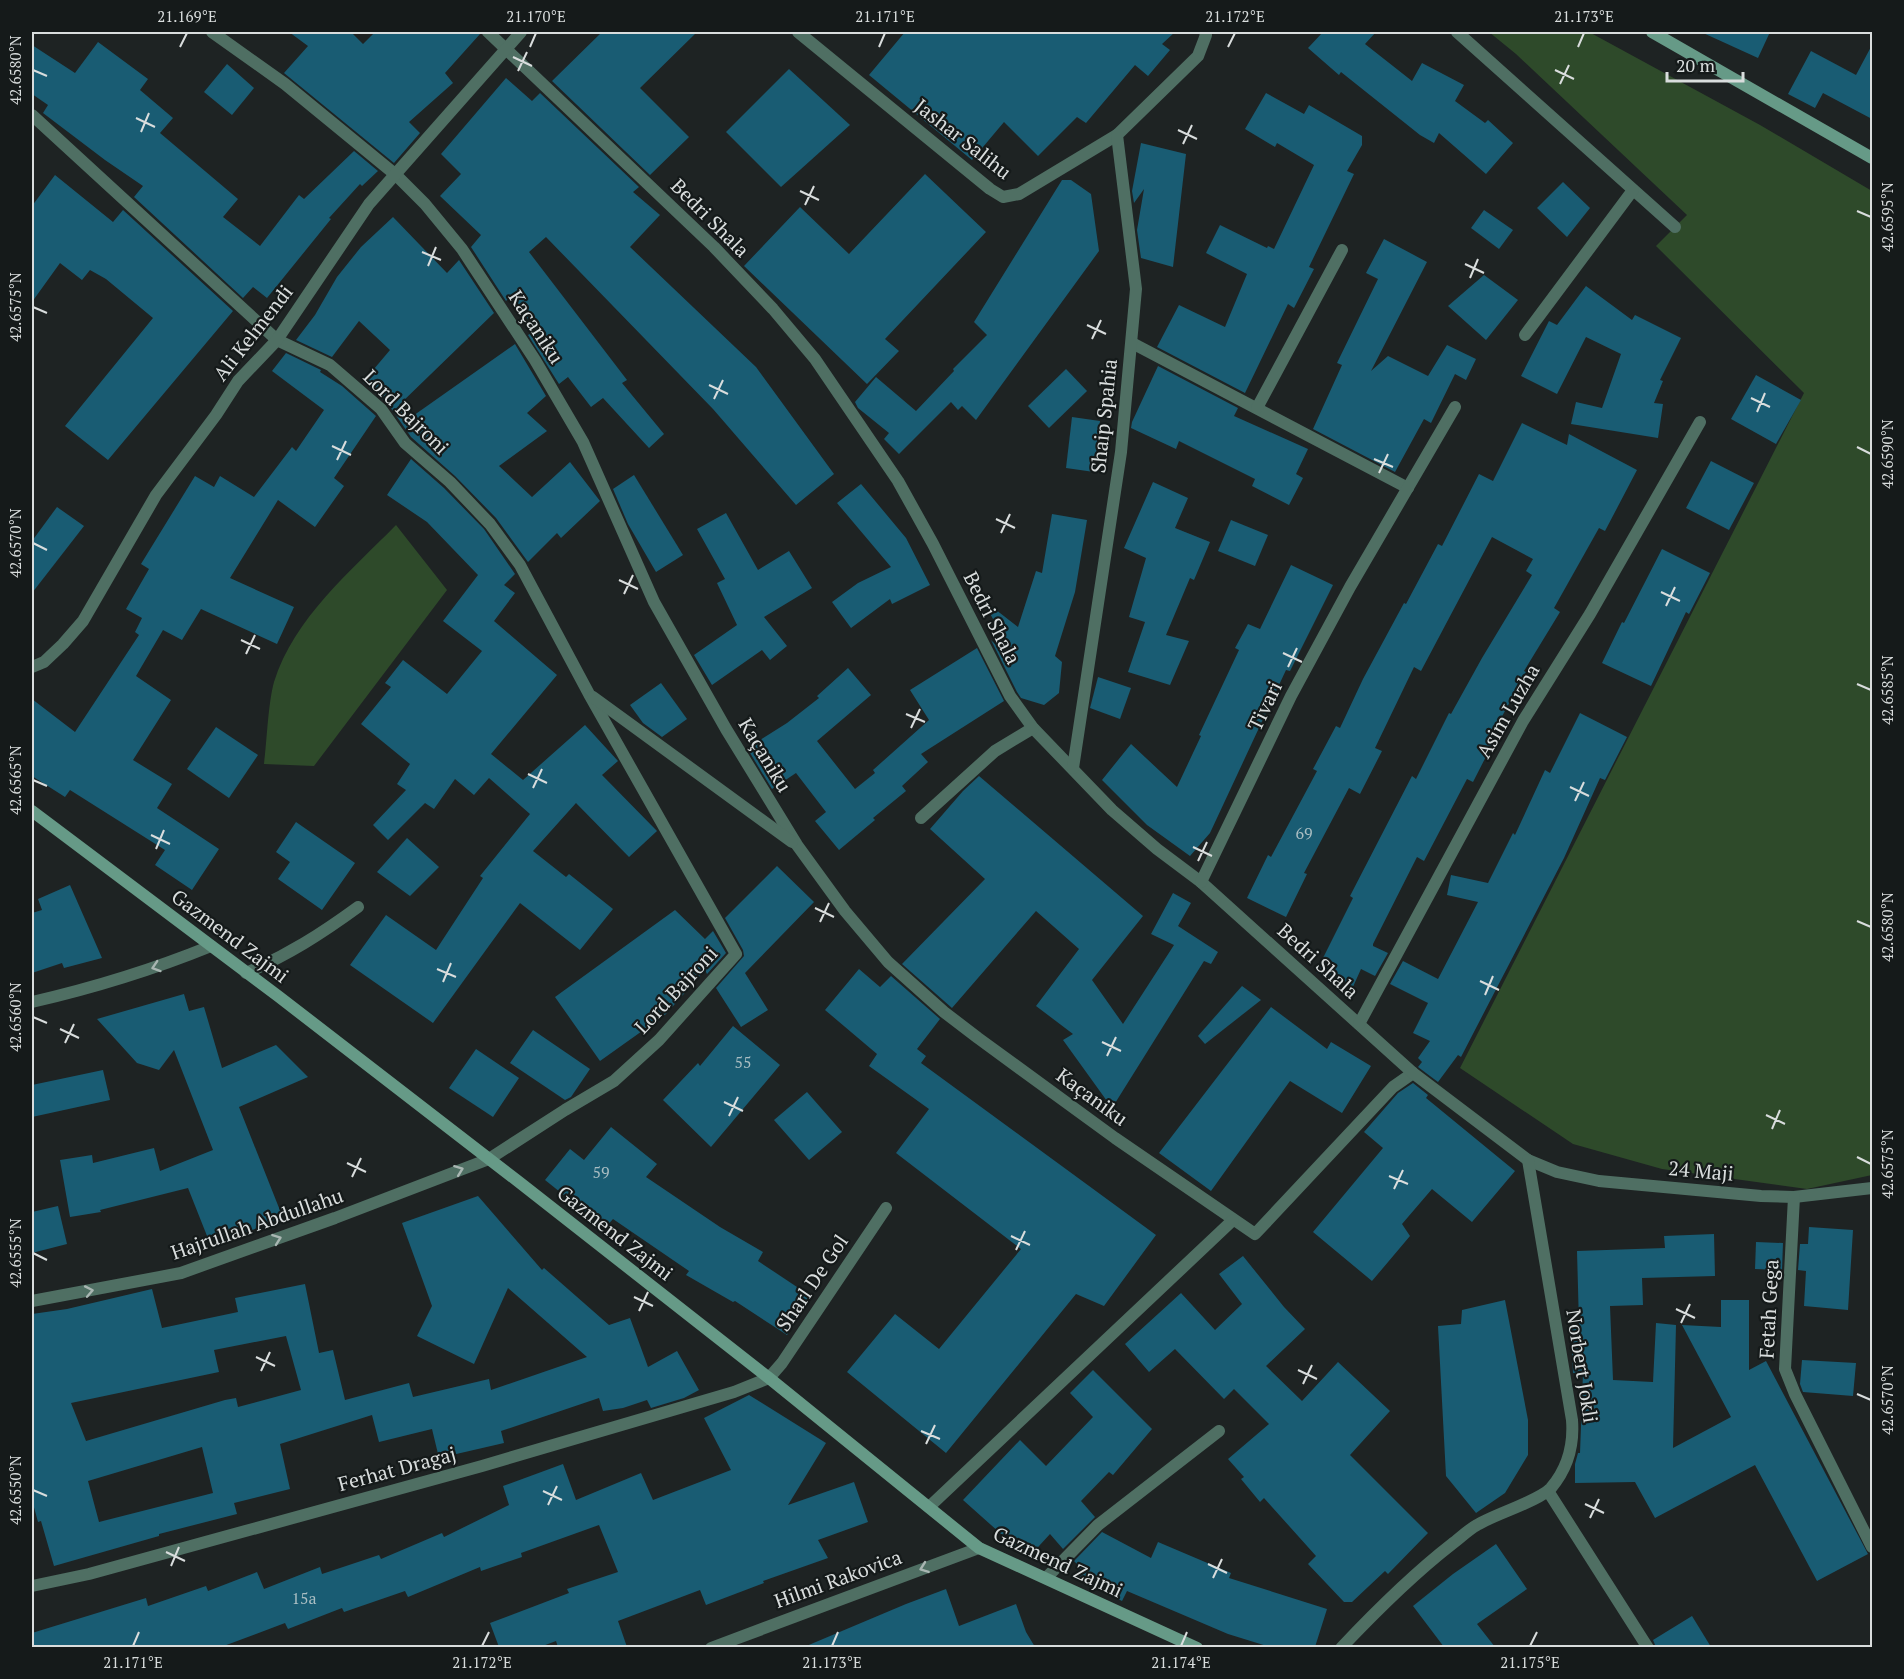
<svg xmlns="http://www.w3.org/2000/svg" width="1904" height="1679" font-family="'PT Serif',serif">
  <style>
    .green { fill: #2e4a2a }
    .building { fill: #195c73; fill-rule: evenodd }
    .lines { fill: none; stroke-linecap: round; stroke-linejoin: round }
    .street { stroke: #4f6f63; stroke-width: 12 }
    .secondary { stroke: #669a87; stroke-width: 12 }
    .oneway { stroke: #a9b6b2 }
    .ticks { fill: none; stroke: #d9dddd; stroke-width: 2 }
    .labels { text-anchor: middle; stroke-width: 4.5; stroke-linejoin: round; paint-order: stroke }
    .number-label { font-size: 16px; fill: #a9bdc2 }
    .street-label { font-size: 20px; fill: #d9dddd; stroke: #151a1a }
    .neatline { fill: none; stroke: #d9dddd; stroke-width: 2 }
    .ticks-label { font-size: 15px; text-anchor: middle; fill: #d9dddd }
  </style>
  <rect width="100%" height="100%" fill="#1e2323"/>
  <g class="green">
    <polygon points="1489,32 1589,32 1760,125 1872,191 1872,1175 1807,1189 1662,1169 1573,1144 1460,1068 1804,393 1656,246 1687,215 1516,54"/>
    <path d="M396 525 447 590 314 766 264 764C267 740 268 704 274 682 294 618 351 571 396 525Z"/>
  </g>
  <g class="building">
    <polygon points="289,32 351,32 363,44 375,32 480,32 480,34 445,73 453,83 409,122 420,133 394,163 284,73 308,46"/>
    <polygon points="602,32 697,32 640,88 689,137 650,175 552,81"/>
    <polygon points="905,32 1175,32 1162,44 1170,50 1148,76 1135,65 1086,123 1077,117 1038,156 1004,122 972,160 869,75"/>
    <polygon points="1323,32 1376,32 1365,44 1412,81 1422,63 1464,85 1455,101 1485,123 1488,120 1513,143 1486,174 1439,133 1434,143 1420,135 1341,72 1339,75 1308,48"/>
    <polygon points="1701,32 1770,32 1758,58"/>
    <polygon points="98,42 148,79 140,90 173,118 160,133 238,199 223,217 260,246 299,195 304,199 354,151 378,171 362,186 360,184 329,218 331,219 267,298 253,287 243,298 134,197 143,186 105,160 43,113 48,105 32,94 32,45 75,73"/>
    <polygon points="1872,45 1872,119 1823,93 1815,108 1788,94 1811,51 1856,75"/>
    <polygon points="227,64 254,88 232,115 204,92"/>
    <polygon points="789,69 850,125 781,187 726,132"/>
    <polygon points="506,78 532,101 540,93 639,187 633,192 660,215 630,247 756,367 834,474 796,505 713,409 546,237 529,252 627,380 622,383 664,434 649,448 603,398 591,407 568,377 559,384 528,335 536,330 511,296 506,301 471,247 481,235 440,196 461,174 441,154"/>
    <polygon points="1266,93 1304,114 1309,105 1362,136 1362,145 1347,171 1354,174 1309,267 1314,269 1294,308 1288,304 1245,393 1157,347 1179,305 1225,327 1247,274 1206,253 1220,225 1267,248 1268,246 1274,249 1314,165 1277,143 1275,147 1245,129"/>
    <polygon points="1141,143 1186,154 1173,267 1141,258 1137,230 1144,189 1134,203 1132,191"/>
    <polygon points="925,174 986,232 885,339 899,351 867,384 744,266 800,207 849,254"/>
    <polygon points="55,175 113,222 123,210 233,311 108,460 65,426 153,318 106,279 90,270 82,280 60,263 32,302 32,206"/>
    <polygon points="1062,180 1071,180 1091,194 1099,251 976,420 962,406 958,410 951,402 899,454 884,439 889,433 858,408 855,402 876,377 916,411 954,371 953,369 987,335 974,322"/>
    <polygon points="1563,182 1590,208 1567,237 1537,208"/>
    <polygon points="1484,210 1513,230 1499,249 1471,228"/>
    <polygon points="393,217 447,273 459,260 494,313 399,405 410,418 515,344 546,396 527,413 547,431 499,466 532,497 570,462 600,501 561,538 557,533 528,562 496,518 455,476 411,437 388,404 363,382 390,350 359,321 332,357 296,340 315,315 337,277 361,247"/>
    <polygon points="1384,239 1427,262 1371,371 1388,356 1428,376 1447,345 1476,359 1466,380 1455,374 1431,423 1424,419 1395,472 1313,429 1342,365 1337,363 1378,279 1366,273"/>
    <polygon points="1484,275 1518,300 1486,340 1448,306"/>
    <polygon points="1586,286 1632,320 1635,315 1681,338 1660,380 1663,381 1654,403 1663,404 1658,438 1571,424 1576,402 1602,408 1621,354 1586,337 1557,394 1521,376 1549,321 1557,325"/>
    <polygon points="286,353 321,370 320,372 342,386 376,416 334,478 344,486 315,527 278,500 230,578 294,607 277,644 201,609 182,640 163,630 136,676 171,700 133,760 172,784 157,808 219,849 192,890 155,865 165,850 70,790 65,797 32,776 32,699 75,732 139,635 135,632 142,618 126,609 149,569 141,564 195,476 214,487 220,476 254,497 292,447 296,451 324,410 272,371"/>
    <polygon points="1158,366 1238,408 1234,416 1308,449 1296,474 1303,478 1289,505 1252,486 1255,479 1179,441 1176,449 1131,428 1132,422"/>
    <polygon points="1066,369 1087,391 1049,428 1028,406"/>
    <polygon points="1756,375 1801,400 1776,444 1731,419"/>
    <polygon points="1072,417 1100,421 1094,472 1066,468"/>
    <polygon points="1522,423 1567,445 1569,434 1637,470 1605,531 1599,528 1554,608 1560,612 1524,671 1526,672 1492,735 1496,737 1473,782 1467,779 1424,861 1417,857 1373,944 1373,946 1388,953 1375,976 1361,969 1352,989 1316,972 1353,898 1350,896 1412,776 1416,779 1449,713 1451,714 1482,658 1532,575 1526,571 1533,559 1492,537 1421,671 1414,667 1375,748 1382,751 1360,794 1349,788 1304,873 1307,874 1286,917 1247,898 1268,855 1271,857 1317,771 1313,769 1336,726 1340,728 1363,679 1404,603 1406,604 1438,544 1442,546 1479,474 1493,481"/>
    <polygon points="411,459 444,488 484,529 515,574 504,585 515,593 494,621 557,675 491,754 523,780 585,725 618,761 602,775 657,831 629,857 576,803 533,851 566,877 569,874 613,909 580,950 520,903 433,1023 350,965 386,915 436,950 483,878 480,876 530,814 489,778 474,795 455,779 434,809 425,803 388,840 373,825 406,790 397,784 410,764 361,724 391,687 385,683 403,660 447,694 482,651 443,621 478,575 427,522 387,495"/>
    <polygon points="1711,461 1754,483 1729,530 1686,508"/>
    <polygon points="634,475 683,555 656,572 628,524 613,489"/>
    <polygon points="1153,482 1188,498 1175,528 1210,542 1194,580 1190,578 1166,635 1189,641 1170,685 1128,672 1145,622 1129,617 1146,558 1124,548"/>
    <polygon points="861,484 906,538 930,585 892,604 890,599 851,628 832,602 858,583 891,567 837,503"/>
    <polygon points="57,507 84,526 32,593 32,541"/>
    <polygon points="726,513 758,570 789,551 812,588 764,617 787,646 770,660 762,650 712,685 694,655 737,625 717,583 725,579 697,529"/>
    <polygon points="1052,514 1087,520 1075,592 1055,656 1062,662 1059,693 1044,705 1021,698 1017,692 991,640 996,645 1004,639 982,599 1018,627 1036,571 1042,573"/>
    <polygon points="1231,520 1268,535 1255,566 1218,551"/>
    <polygon points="1662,549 1710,573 1689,614 1686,612 1651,686 1602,663 1622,622 1624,623"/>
    <polygon points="1291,565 1333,585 1290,671 1286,670 1210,833 1190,856 1147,825 1102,780 1131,744 1177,787 1201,736 1199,735 1239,650 1235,648 1248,624 1260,629"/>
    <polygon points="977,648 1004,701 921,754 928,762 902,786 906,791 873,818 875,820 839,850 815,821 826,812 796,773 772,789 747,748 787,723 819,698 817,696 848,668 871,695 817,741 855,789 875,773 873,770 929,720 910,690"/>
    <polygon points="1098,677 1131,688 1120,719 1090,708"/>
    <polygon points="661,683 687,719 662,737 643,723 630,705"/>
    <polygon points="1580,713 1627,737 1605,780 1600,778 1564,858 1461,1057 1458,1055 1438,1082 1418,1067 1422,1062 1418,1058 1430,1041 1413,1033 1428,1003 1390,984 1403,961 1438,979 1478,902 1447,895 1451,875 1488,883 1513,833 1515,835 1545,770 1550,773"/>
    <polygon points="216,727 258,755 229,798 187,769"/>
    <polygon points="979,776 1143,916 1092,980 1123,1024 1174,945 1151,934 1173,893 1191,903 1178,926 1218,952 1211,964 1204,961 1112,1108 1063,1040 1073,1034 1036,1006 1079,949 1036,911 952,1008 902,964 985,879 930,829 963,791"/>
    <polygon points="296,822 355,863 322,910 278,879 290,862 276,852"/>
    <polygon points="407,838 439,867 410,896 377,872"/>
    <polygon points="777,866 814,902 745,973 768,1010 741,1027 716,988 744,956 743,950 725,918"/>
    <polygon points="70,885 102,958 64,968 62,963 32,973 32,913 42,910 38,899"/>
    <polygon points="675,910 705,939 713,931 726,953 707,974 705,970 666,1014 600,1061 555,997"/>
    <polygon points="859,969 880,987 891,976 940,1019 917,1049 926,1056 921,1063 1156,1235 1104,1306 1076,1294 946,1453 847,1372 895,1314 939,1349 1021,1249 896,1153 929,1109 869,1066 877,1054 825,1010"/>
    <polygon points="1242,986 1261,1000 1205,1044 1198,1036"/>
    <polygon points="184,994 189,1011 204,1007 222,1068 276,1045 308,1077 239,1107 283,1218 211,1246 188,1188 100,1210 101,1212 70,1217 60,1160 92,1155 93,1163 154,1148 160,1171 213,1150 174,1050 159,1070 137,1063 97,1019"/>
    <polygon points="1271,1007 1327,1049 1331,1042 1371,1066 1342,1113 1290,1081 1211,1191 1159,1153"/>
    <polygon points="733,1026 780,1065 711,1147 663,1100 698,1063 700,1066"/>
    <polygon points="533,1030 590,1069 571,1097 565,1100 510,1063"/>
    <polygon points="476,1049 519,1078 493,1117 449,1088"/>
    <polygon points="103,1070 110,1100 32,1117 32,1085"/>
    <polygon points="1413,1083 1428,1095 1426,1098 1515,1171 1472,1222 1432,1189 1402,1224 1410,1236 1372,1281 1313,1232 1383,1148 1364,1132 1398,1093"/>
    <polygon points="807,1092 842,1132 809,1160 774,1120"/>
    <polygon points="611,1127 657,1164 646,1177 720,1227 763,1252 758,1261 812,1297 787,1335 735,1301 733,1302 686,1275 689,1271 613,1219 605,1228 545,1180 570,1149 584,1160"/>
    <path d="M478 1196 542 1270 544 1268 609 1325 630 1318 648 1367 677 1351 699 1390 684 1398 651 1408 647 1400 623 1408 603 1411 599 1398 501 1431 504 1443 439 1458 432 1429 379 1442 372 1415 280 1444 290 1489 234 1503 237 1514 159 1534V1536L54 1566 41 1521 38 1522 32 1500V1314L67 1309 152 1289 162 1328 238 1312 235 1298 305 1284 319 1353 333 1350 345 1400 409 1383 413 1397 489 1379 491 1390 587 1357 508 1288 474 1364 417 1336 432 1306 402 1223ZM286 1336 301 1390 238 1407 236 1398 225 1400 86 1441 71 1403 219 1372 214 1350ZM202 1447 213 1493 99 1522 88 1481Z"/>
    <polygon points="58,1206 67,1244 32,1253 32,1212"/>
    <polygon points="1809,1227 1853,1230 1848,1310 1804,1306 1806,1271 1798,1270 1800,1244 1808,1244"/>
    <polygon points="1714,1234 1715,1276 1642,1278 1643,1305 1610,1306 1613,1380 1653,1382 1656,1323 1676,1325 1673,1448 1731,1417 1682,1325 1721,1327 1721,1300 1749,1300 1749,1370 1766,1361 1868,1554 1817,1581 1755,1465 1655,1518 1635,1482 1575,1483 1575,1464 1578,1453 1580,1453 1583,1373 1573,1373 1571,1325 1579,1324 1577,1251 1665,1248 1664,1236"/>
    <polygon points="1756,1242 1783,1243 1782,1270 1755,1269"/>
    <polygon points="1243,1256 1284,1307 1305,1329 1266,1366 1302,1401 1338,1362 1390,1411 1350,1455 1428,1533 1388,1574 1385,1571 1352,1602 1344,1602 1308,1564 1316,1556 1264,1498 1260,1502 1241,1479 1244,1477 1228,1459 1269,1424 1234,1389 1224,1399 1175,1349 1149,1372 1125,1344 1181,1293 1215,1330 1242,1304 1219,1274"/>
    <polygon points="1505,1300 1528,1420 1528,1455 1505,1493 1476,1513 1446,1476 1438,1326 1461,1324 1462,1310"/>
    <polygon points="1802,1360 1856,1363 1853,1396 1803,1392 1800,1384"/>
    <polygon points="1093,1370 1152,1429 1113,1475 1109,1472 1081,1501 1095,1517 1063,1549 1050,1534 1028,1558 963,1500 1020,1440 1046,1466 1093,1417 1070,1393"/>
    <polygon points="749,1395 826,1443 788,1505 854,1482 868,1522 818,1540 828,1558 763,1581 764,1583 706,1605 700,1590 618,1621 627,1647 558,1647 556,1641 540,1647 499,1647 490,1623 569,1593 567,1589 618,1572 599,1525 521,1553 522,1557 481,1571 480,1567 408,1597 405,1591 344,1612 342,1608 288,1629 285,1623 221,1647 32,1647 32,1633 146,1598 148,1606 206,1586 208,1591 257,1572 264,1589 320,1567 322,1574 379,1555 381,1559 442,1533 444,1537 509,1505 503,1486 563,1464 576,1500 641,1473 653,1500 731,1470 704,1418"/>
    <polygon points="1102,1532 1151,1558 1158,1542 1231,1573 1229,1578 1327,1609 1315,1647 1270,1647 1228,1634 1127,1591 1122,1601 1074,1577 1080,1567 1074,1561"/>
    <polygon points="1496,1544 1527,1589 1477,1624 1495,1647 1444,1647 1413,1606 1453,1574"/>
    <polygon points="946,1589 959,1626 1016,1604 1026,1632 1035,1647 804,1647 906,1604"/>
    <polygon points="1692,1616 1711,1647 1656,1647 1653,1640"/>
  </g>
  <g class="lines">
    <g class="street">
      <polyline points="212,32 285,84 396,175 425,204 462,249 535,360 583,442 654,602 726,729 797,845 845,911 888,962 944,1012 978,1038 1115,1138 1255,1234 1393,1087 1413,1073"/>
      <polyline points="488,32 714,247 773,309 815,359 898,481 933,544 1010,696 1033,728 1112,810 1157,849 1201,882 1413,1073 1528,1160 1557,1172 1599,1181 1761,1196 1794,1197 1872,1188"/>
      <polyline points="798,32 990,189 1003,197 1019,194 1117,135"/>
      <polyline points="1457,32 1675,227"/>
      <polyline points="32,115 277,340 330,365 381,409 405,443 450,482 490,524 520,565 589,694 736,954 659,1040 614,1081 565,1110 489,1159 335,1218 181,1273 32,1301"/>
      <polyline points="1525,335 1633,190"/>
      <polyline points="1132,343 1408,488"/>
      <polyline points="1257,408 1342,250"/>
      <polyline points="32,667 44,662 63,644 83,621 156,495 216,415 238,381 277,340 369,204 521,32"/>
      <polyline points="593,697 792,842"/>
      <polyline points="1073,768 1121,452 1136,289 1117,135 1198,56 1206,35 1205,32"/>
      <polyline points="921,818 995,751 1033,728"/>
      <polyline points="1201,882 1291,696 1350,587 1455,407"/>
      <path d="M246 973C288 955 321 934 358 907"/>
      <path d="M32 1002C93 988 152 970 211 946"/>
      <polyline points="1359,1024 1523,721 1590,614 1700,422"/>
      <polyline points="1794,1197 1785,1369 1795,1394 1872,1547"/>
      <polyline points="1548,1491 1648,1648"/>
      <polyline points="929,1507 1233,1220"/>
      <polyline points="1046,1578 1098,1525 1219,1431"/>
      <polyline points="32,1586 89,1574 482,1466 734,1392 769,1378 782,1363 886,1208"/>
      <polyline points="711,1648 979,1548"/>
      <path d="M1341 1648C1376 1611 1412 1575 1452 1544 1460 1538 1468 1530 1477 1525 1495 1514 1539 1501 1551 1488 1568 1468 1574 1446 1572 1420L1528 1160"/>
    </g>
    <g class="secondary">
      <polyline points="1652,32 1872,158"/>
      <polyline points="32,811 278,996 519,1182 769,1378 979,1548 1197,1648"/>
    </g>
  </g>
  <defs><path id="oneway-chevron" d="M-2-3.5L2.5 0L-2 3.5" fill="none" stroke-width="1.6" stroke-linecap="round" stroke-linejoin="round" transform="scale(1.5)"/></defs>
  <g class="oneway">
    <use href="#oneway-chevron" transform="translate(156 967) rotate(162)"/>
    <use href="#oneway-chevron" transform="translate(459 1170) rotate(-21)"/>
    <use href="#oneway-chevron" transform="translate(277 1239) rotate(-20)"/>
    <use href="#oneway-chevron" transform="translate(89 1291) rotate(-11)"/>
    <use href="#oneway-chevron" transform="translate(924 1568) rotate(160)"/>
  </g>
  <path class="ticks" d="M180 47 187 33M530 47 536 33M879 47 885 33M1228 47 1235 33M1578 47 1584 33M513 57 532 66M33 70 47 76M1555 70 1574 79M518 71 527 52M1560 84 1569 65M136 118 155 127M1178 130 1197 139M141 132 149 113M1183 144 1192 125M800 191 819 200M805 205 814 186M1857 211 1871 217M422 252 441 260M1465 264 1484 273M428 266 436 247M1470 278 1478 259M33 307 47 313M1087 325 1106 334M1092 339 1101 320M709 385 728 394M1751 398 1770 407M714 399 723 380M1757 412 1765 393M332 446 351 455M1857 447 1871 454M1374 459 1393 467M337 460 346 441M1379 473 1388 454M996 519 1015 528M1001 533 1010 514M33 543 47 550M619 580 638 589M1661 592 1680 601M624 594 633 575M1666 606 1675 587M241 640 260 649M1283 653 1302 662M246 654 255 635M1288 667 1297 648M1857 684 1871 690M906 714 925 722M911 728 920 709M528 774 547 783M33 780 47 786M1570 787 1589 796M533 788 542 769M1575 801 1584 782M151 835 170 844M1193 847 1212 856M156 849 164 830M1198 861 1207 842M815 908 834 917M1857 921 1871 927M820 922 829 903M437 969 456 977M1480 981 1499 990M443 982 451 963M1485 995 1493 976M33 1017 47 1023M60 1029 79 1038M1102 1042 1121 1051M65 1043 74 1024M1107 1056 1116 1037M724 1102 743 1111M1766 1115 1785 1124M729 1116 738 1097M1772 1129 1780 1110M1857 1157 1871 1164M347 1163 366 1172M1389 1176 1408 1184M352 1177 361 1158M1394 1189 1403 1170M1011 1236 1030 1245M1016 1250 1025 1231M33 1253 47 1260M634 1297 653 1306M1676 1309 1695 1318M639 1311 648 1292M1681 1323 1690 1304M256 1357 275 1366M1298 1370 1317 1379M261 1371 270 1352M1303 1384 1312 1365M1857 1394 1871 1400M921 1431 940 1439M926 1444 935 1425M33 1490 47 1496M543 1491 562 1500M1585 1504 1604 1513M548 1505 557 1486M1590 1518 1599 1499M166 1552 185 1561M1208 1564 1227 1573M171 1566 179 1547M1213 1578 1222 1559M133 1646 139 1632M482 1646 489 1632M832 1646 838 1632M1181 1646 1187 1632M1530 1646 1537 1632"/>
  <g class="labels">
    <g class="number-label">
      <text x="1304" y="839">69</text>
      <text x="743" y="1068">55</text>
      <text x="601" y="1178">59</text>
      <text x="304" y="1604">15a</text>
    </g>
    <g class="street-label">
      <text transform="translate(963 139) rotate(38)" y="7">Jashar Salihu</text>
      <text transform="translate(710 218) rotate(45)" y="7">Bedri Shala</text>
      <text transform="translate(536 327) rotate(57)" y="7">Kaçaniku</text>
      <text transform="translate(253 333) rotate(-52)" y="7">Ali Kelmendi</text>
      <text transform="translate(406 412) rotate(45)" y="7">Lord Bajroni</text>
      <text transform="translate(1104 416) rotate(-84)" y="7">Shaip Spahia</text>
      <text transform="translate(992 618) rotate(63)" y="7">Bedri Shala</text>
      <text transform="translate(1265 706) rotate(-64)" y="7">Tivari</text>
      <text transform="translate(1508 711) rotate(-60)" y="7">Asim Luzha</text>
      <text transform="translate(765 755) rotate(59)" y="7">Kaçaniku</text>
      <text transform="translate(230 936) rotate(37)" y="7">Gazmend Zajmi</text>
      <text transform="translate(1318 961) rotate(42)" y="7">Bedri Shala</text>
      <text transform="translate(676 990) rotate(-47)" y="7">Lord Bajroni</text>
      <text transform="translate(1092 1097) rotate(36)" y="7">Kaçaniku</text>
      <text transform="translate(1701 1171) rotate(5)" y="7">24 Maji</text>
      <text transform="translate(257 1224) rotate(-19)" y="7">Hajrullah Abdullahu</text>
      <text transform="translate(615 1233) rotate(38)" y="7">Gazmend Zajmi</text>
      <text transform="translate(812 1283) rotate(-56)" y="7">Sharl De Gol</text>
      <text transform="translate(1769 1309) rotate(-87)" y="7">Fetah Gega</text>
      <text transform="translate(1582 1366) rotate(81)" y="7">Norbert Jokli</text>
      <text transform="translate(397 1469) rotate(-15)" y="7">Ferhat Dragaj</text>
      <text transform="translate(1058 1562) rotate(25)" y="7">Gazmend Zajmi</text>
      <text transform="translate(838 1579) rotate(-20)" y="7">Hilmi Rakovica</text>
    </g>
  </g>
  <rect width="1904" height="1679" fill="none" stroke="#151a1a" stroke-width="66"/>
  <path d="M1667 72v9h76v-9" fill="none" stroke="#d9dddd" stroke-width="3"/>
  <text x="1676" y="72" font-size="18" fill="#d9dddd" stroke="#151a1a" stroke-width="4.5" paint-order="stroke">20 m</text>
  <rect x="33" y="33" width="1838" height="1613" class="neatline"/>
  <g class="ticks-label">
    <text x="187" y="22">21.169°E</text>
    <text x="536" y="22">21.170°E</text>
    <text x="885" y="22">21.171°E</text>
    <text x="1235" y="22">21.172°E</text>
    <text x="1584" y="22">21.173°E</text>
    <text transform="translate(16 70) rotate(-90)" y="5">42.6580°N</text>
    <text transform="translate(1888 217) rotate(-90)" y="5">42.6595°N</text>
    <text transform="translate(16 307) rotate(-90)" y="5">42.6575°N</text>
    <text transform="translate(1888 454) rotate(-90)" y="5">42.6590°N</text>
    <text transform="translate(16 543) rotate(-90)" y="5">42.6570°N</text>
    <text transform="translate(1888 690) rotate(-90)" y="5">42.6585°N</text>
    <text transform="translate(16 780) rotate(-90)" y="5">42.6565°N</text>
    <text transform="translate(1888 927) rotate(-90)" y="5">42.6580°N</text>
    <text transform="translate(16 1017) rotate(-90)" y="5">42.6560°N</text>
    <text transform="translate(1888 1164) rotate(-90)" y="5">42.6575°N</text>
    <text transform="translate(16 1253) rotate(-90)" y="5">42.6555°N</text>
    <text transform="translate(1888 1400) rotate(-90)" y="5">42.6570°N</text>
    <text transform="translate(16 1490) rotate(-90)" y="5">42.6550°N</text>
    <text x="133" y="1668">21.171°E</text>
    <text x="482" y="1668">21.172°E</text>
    <text x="832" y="1668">21.173°E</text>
    <text x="1181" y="1668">21.174°E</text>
    <text x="1530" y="1668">21.175°E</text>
  </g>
</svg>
